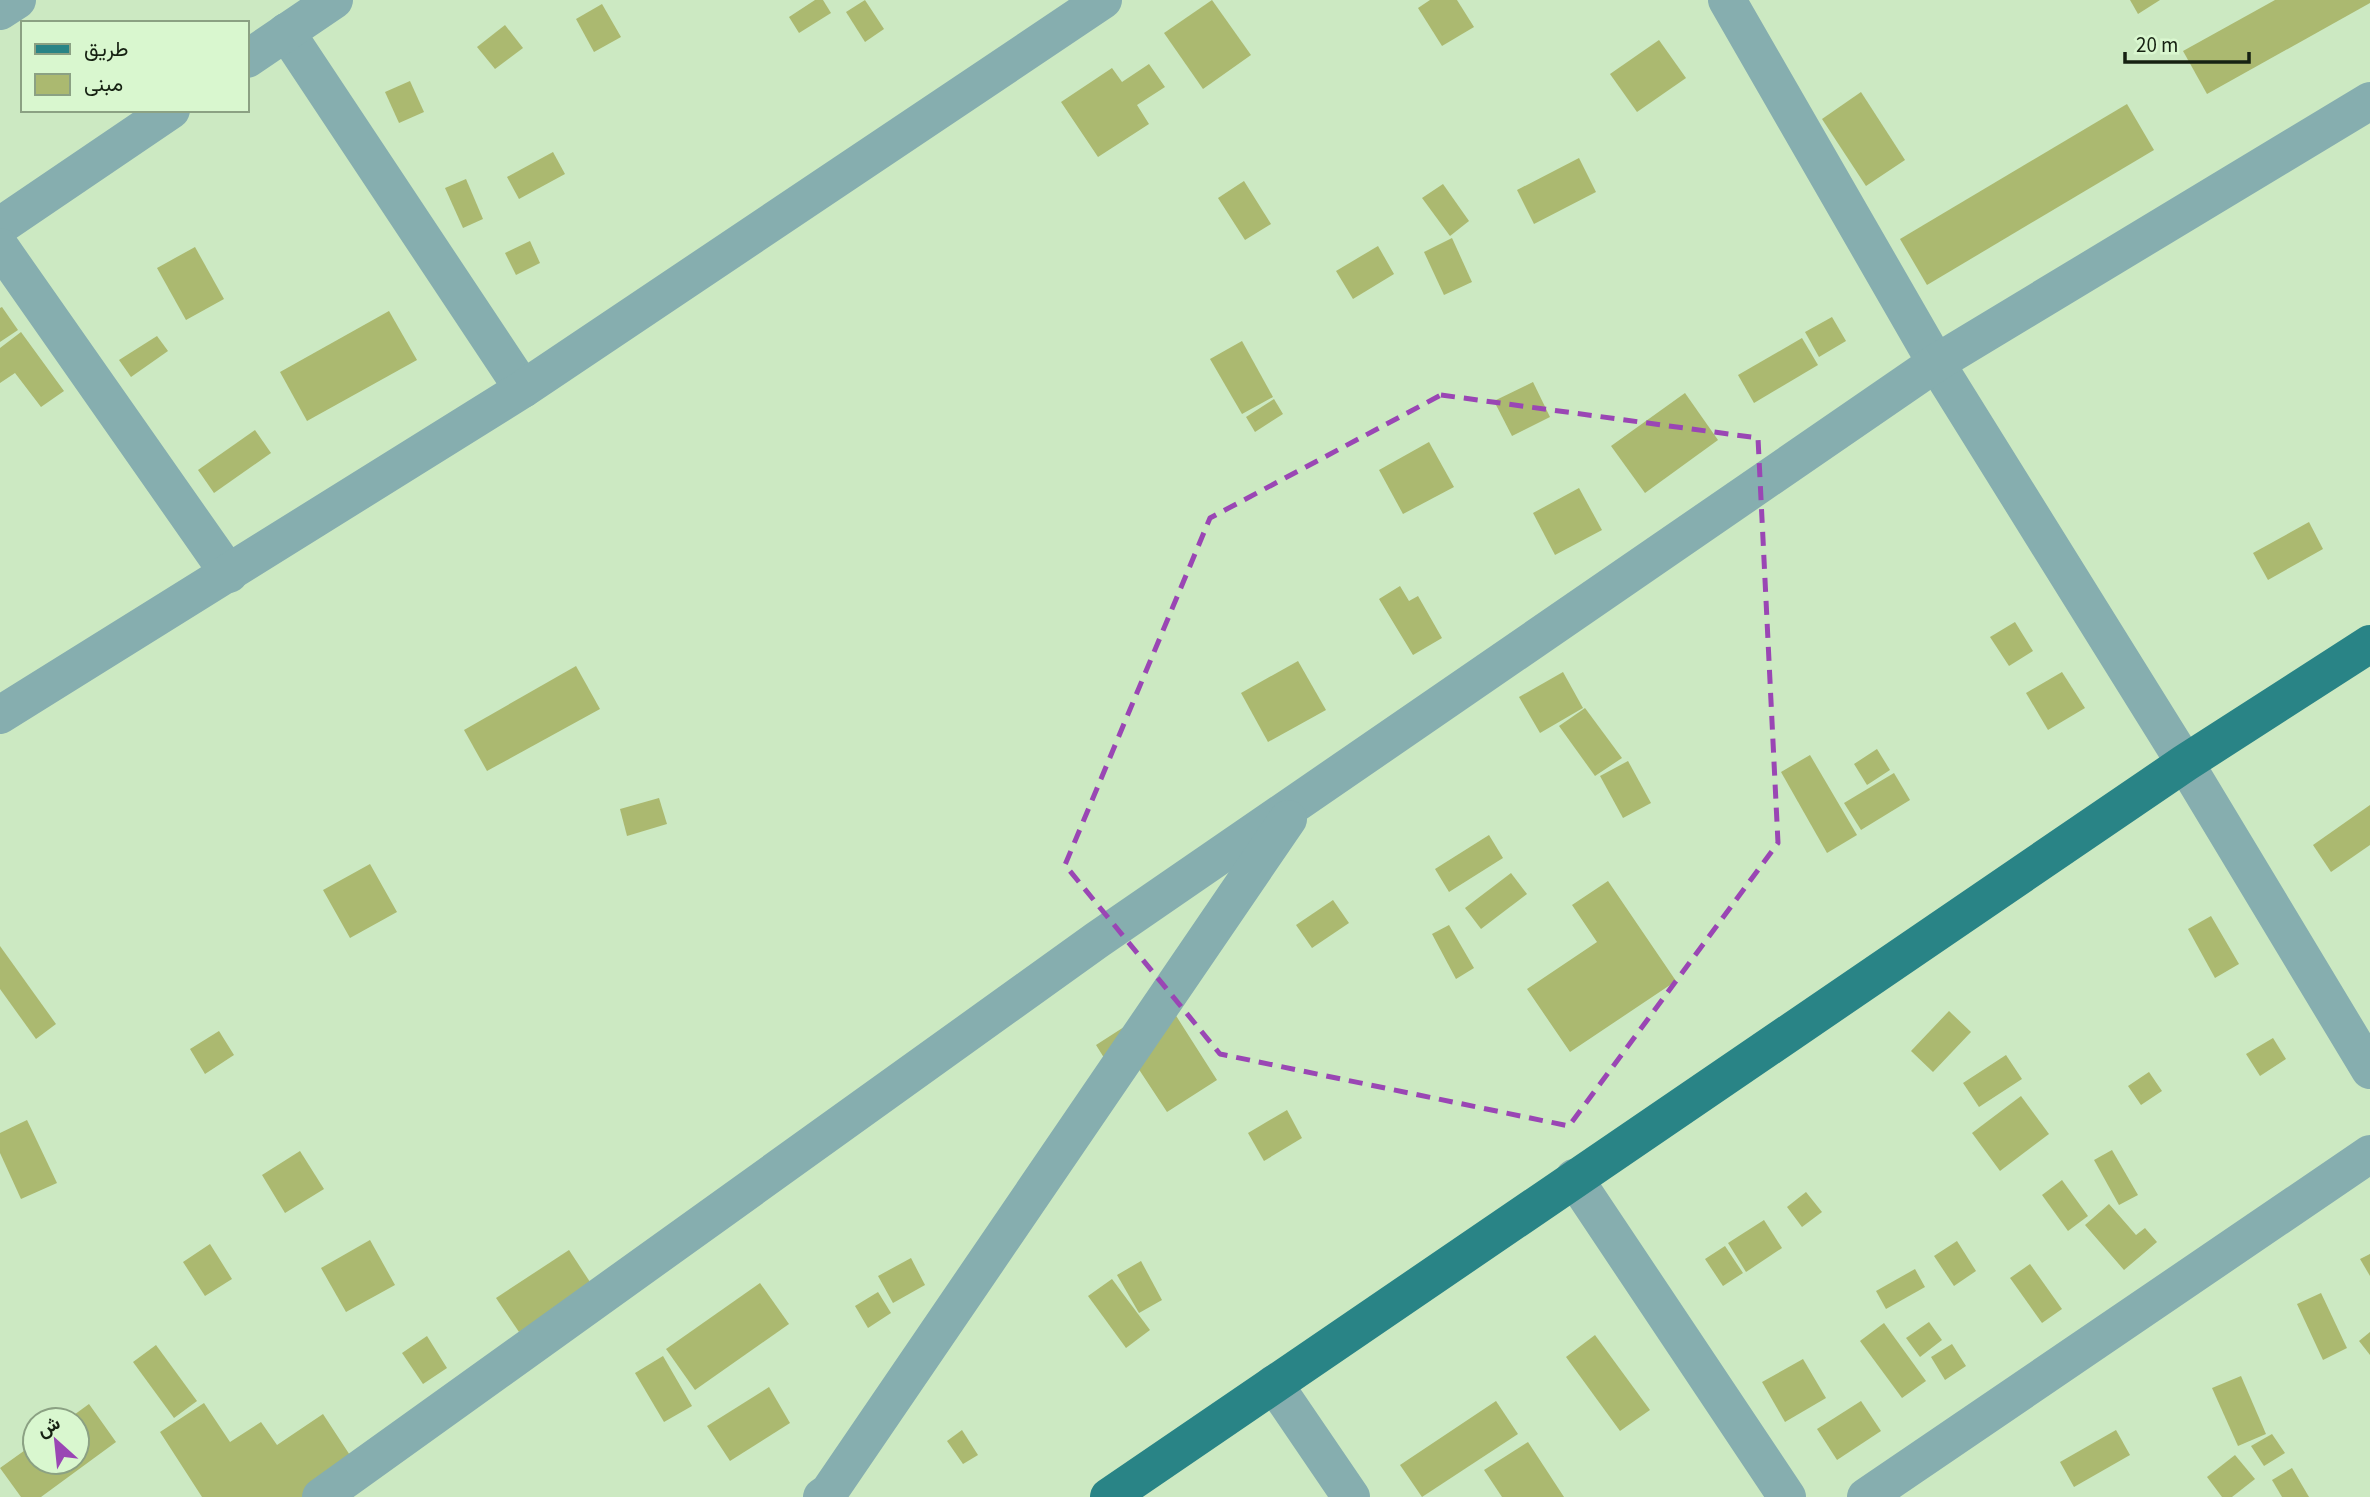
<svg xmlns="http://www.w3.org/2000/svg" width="2370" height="1497" font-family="'Source Sans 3',Vazirmatn,sans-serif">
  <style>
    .building { fill: #abb970 }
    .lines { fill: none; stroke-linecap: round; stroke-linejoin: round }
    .minor { stroke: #86aeaf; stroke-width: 38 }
    .major { stroke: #298486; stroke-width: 38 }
    .marked { fill: none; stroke: #9a46b4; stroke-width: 5; stroke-dasharray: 14 9; stroke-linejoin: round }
  </style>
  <rect width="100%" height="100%" fill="#cce9c2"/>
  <g class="building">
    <polygon points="815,0 823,0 831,13 799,33 789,17"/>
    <polygon points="865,0 884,29 865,42 846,12"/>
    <polygon points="1212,0 1251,55 1203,89 1164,33"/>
    <polygon points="1430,0 1457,0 1474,27 1442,46 1418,8"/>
    <polygon points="2130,0 2160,0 2138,14"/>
    <polygon points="2275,0 2370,0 2370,3 2207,94 2183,51"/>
    <polygon points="602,4 621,37 594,52 576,19"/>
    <polygon points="505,25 523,48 495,69 477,47"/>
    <polygon points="1659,40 1686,78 1637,112 1610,74"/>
    <polygon points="1149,64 1165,87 1137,105 1149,124 1098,157 1061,102 1112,68 1122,82"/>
    <polygon points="410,81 424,112 399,123 385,92"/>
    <polygon points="1861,92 1905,160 1866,186 1822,119"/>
    <polygon points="2127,104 2154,150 1927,285 1900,239"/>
    <polygon points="553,152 565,174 519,199 507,177"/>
    <polygon points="1579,158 1596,192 1534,224 1517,190"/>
    <polygon points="466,179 483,219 463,228 445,188"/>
    <polygon points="1244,181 1271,224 1245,240 1218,198"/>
    <polygon points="1443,184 1469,221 1450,236 1422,198"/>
    <polygon points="1452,238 1472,282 1444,295 1424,252"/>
    <polygon points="530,241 540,263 516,275 505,253"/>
    <polygon points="1378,246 1394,274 1353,299 1336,271"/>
    <polygon points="195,247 224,299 186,320 157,268"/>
    <polygon points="2,307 18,330 0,342 0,308"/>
    <polygon points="389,311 417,360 307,421 280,372"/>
    <polygon points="1832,317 1846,341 1819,357 1805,332"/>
    <polygon points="21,332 64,391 41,407 15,373 0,383 0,348"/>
    <polygon points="157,336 168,351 131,377 119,360"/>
    <polygon points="1802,338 1818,365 1754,403 1738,375"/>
    <polygon points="1242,341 1273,397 1242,414 1210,359"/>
    <polygon points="1533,382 1550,417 1512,436 1494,401"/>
    <polygon points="1685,393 1718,440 1645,493 1611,446"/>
    <polygon points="1274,399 1283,414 1255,432 1246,417"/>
    <polygon points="255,430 271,453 214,493 198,470"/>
    <polygon points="1429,442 1454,487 1403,514 1379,470"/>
    <polygon points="1579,488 1602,530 1555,555 1533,513"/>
    <polygon points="2309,522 2323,549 2268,580 2253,553"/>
    <polygon points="1400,586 1409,601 1418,596 1442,638 1413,655 1379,599"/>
    <polygon points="2015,622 2033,651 2009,666 1990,637"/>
    <polygon points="1298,661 1326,710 1268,742 1241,693"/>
    <polygon points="576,666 600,709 487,771 464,730"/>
    <polygon points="1563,672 1583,708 1540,733 1519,697"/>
    <polygon points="2062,672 2085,708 2048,730 2026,693"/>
    <polygon points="1585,708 1622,758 1595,776 1559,726"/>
    <polygon points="1877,749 1890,770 1867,785 1854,764"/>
    <polygon points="1810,755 1857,835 1827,853 1781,772"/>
    <polygon points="1628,761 1651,803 1623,818 1600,776"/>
    <polygon points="1894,773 1910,800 1861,830 1844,803"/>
    <polygon points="659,798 667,824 627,836 620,809"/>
    <polygon points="2370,805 2370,845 2331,872 2313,845"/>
    <polygon points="1489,835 1503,858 1449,892 1435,869"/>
    <polygon points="370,864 397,912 350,938 323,890"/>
    <polygon points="1511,873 1527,894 1481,929 1465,908"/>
    <polygon points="1608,881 1676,981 1570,1052 1527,989 1597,942 1572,905"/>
    <polygon points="1333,900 1349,923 1312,948 1296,925"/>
    <polygon points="2211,916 2239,964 2215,978 2188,929"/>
    <polygon points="1449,925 1474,968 1456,979 1432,934"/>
    <polygon points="0,946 56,1024 36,1039 0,989"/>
    <polygon points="1166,1000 1217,1080 1167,1112 1138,1068 1118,1080 1096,1045"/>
    <polygon points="1949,1011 1971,1032 1933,1072 1911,1051"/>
    <polygon points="219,1031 234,1055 205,1074 190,1049"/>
    <polygon points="2273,1038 2286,1059 2260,1076 2246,1054"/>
    <polygon points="2006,1055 2022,1079 1979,1107 1963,1083"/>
    <polygon points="2149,1072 2162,1091 2141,1105 2128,1086"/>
    <polygon points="2021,1096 2049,1134 2000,1171 1972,1133"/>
    <polygon points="1287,1110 1302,1138 1264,1161 1248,1133"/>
    <polygon points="27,1120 57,1183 21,1199 0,1153 0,1133"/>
    <polygon points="2112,1150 2138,1195 2119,1205 2094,1160"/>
    <polygon points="300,1151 324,1189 285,1213 262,1175"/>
    <polygon points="2062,1180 2088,1216 2068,1231 2042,1195"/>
    <polygon points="1806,1192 1822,1212 1802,1227 1787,1207"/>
    <polygon points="2109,1204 2136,1235 2145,1228 2157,1242 2124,1270 2085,1225"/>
    <polygon points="1764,1220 1782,1248 1746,1272 1728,1243"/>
    <polygon points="370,1240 395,1285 346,1312 321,1268"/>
    <polygon points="1957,1241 1976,1271 1954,1286 1934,1256"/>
    <polygon points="210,1244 232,1279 205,1296 183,1262"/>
    <polygon points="1725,1246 1743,1273 1723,1286 1705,1259"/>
    <polygon points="569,1250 592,1285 519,1332 496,1298"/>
    <polygon points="2370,1254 2370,1276 2360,1259"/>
    <polygon points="911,1258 925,1285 893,1303 878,1276"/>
    <polygon points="1141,1261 1162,1300 1139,1313 1117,1275"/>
    <polygon points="2030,1264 2062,1309 2042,1323 2010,1278"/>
    <polygon points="1915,1269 1925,1287 1886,1309 1876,1291"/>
    <polygon points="1112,1279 1150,1330 1126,1348 1088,1296"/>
    <polygon points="760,1283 789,1324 695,1390 666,1349"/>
    <polygon points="878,1292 891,1313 868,1328 855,1306"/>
    <polygon points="2321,1293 2347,1348 2323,1360 2297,1304"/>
    <polygon points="1929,1322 1942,1340 1920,1357 1906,1338"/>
    <polygon points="1884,1323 1926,1381 1902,1398 1860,1341"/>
    <polygon points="2370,1332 2370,1355 2359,1341"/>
    <polygon points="1595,1335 1650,1410 1620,1431 1566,1357"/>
    <polygon points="427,1336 447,1368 423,1384 402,1353"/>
    <polygon points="1952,1344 1966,1366 1945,1380 1931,1357"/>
    <polygon points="156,1345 197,1401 174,1418 133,1362"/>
    <polygon points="663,1356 692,1406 664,1422 635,1373"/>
    <polygon points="1803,1359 1826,1398 1785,1422 1762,1382"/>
    <polygon points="2241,1376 2266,1434 2238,1446 2212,1388"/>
    <polygon points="769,1387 790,1423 730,1461 707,1426"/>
    <polygon points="1496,1401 1518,1434 1422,1497 1400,1465"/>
    <polygon points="1861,1401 1881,1431 1837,1460 1817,1429"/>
    <polygon points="204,1403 230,1442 261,1422 277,1445 323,1414 359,1469 317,1497 202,1497 160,1432"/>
    <polygon points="89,1404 116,1442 41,1497 21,1497 0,1468 35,1443 35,1462 77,1462 77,1420 67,1420"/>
    <polygon points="962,1430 978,1455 963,1464 947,1441"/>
    <polygon points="2116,1430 2130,1455 2074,1487 2060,1462"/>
    <polygon points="2272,1434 2285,1453 2264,1466 2251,1446"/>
    <polygon points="1528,1442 1564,1497 1502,1497 1484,1470"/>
    <polygon points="2235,1455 2255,1479 2232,1497 2222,1497 2207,1477"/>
    <polygon points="2292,1468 2309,1497 2282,1497 2272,1480"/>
  </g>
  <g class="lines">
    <g class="minor">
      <polyline points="1727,0 1936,363 2185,763 2370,1070"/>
      <polyline points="0,11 17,0"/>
      <polyline points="286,32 523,389"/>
      <polyline points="247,59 334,0"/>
      <polyline points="0,226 171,110"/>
      <polyline points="0,247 229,574"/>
      <polyline points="0,715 523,389 1103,0"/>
      <polyline points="1574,1178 1787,1497"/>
      <polyline points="1274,1384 1351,1497"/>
      <polyline points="321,1497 1097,940 1936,363 2370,101"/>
      <polyline points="822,1497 829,1492 1288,819"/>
      <polyline points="1866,1497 2370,1154"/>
    </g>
    <polyline class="major" points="1109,1497 2185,763 2370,644"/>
  </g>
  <path class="marked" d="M1441 395 1758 438 1778 843 1569 1126 1220 1054 1065 865 1210 518Z"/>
  <rect x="21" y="21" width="228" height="91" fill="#d9f7cf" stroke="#8ba183" stroke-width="2"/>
  <rect x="35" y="44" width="35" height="10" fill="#298486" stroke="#8ba183" stroke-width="2"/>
  <text x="84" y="56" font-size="21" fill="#162112">طريق</text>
  <rect x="35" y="74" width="35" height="21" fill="#abb970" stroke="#8ba183" stroke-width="2"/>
  <text x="84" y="91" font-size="21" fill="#162112">مبنى</text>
  <g transform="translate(56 1441) rotate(333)"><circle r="33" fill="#d9f7cf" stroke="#8ba183" stroke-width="2"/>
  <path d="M0-5L12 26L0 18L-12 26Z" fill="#9a46b4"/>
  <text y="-10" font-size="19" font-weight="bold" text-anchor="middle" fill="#162112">ش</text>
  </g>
  <path d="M2125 52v10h124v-10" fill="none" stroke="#162112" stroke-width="3.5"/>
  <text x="2136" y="52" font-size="21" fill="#162112" stroke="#d9f7cf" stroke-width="5" paint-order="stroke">20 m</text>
</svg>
